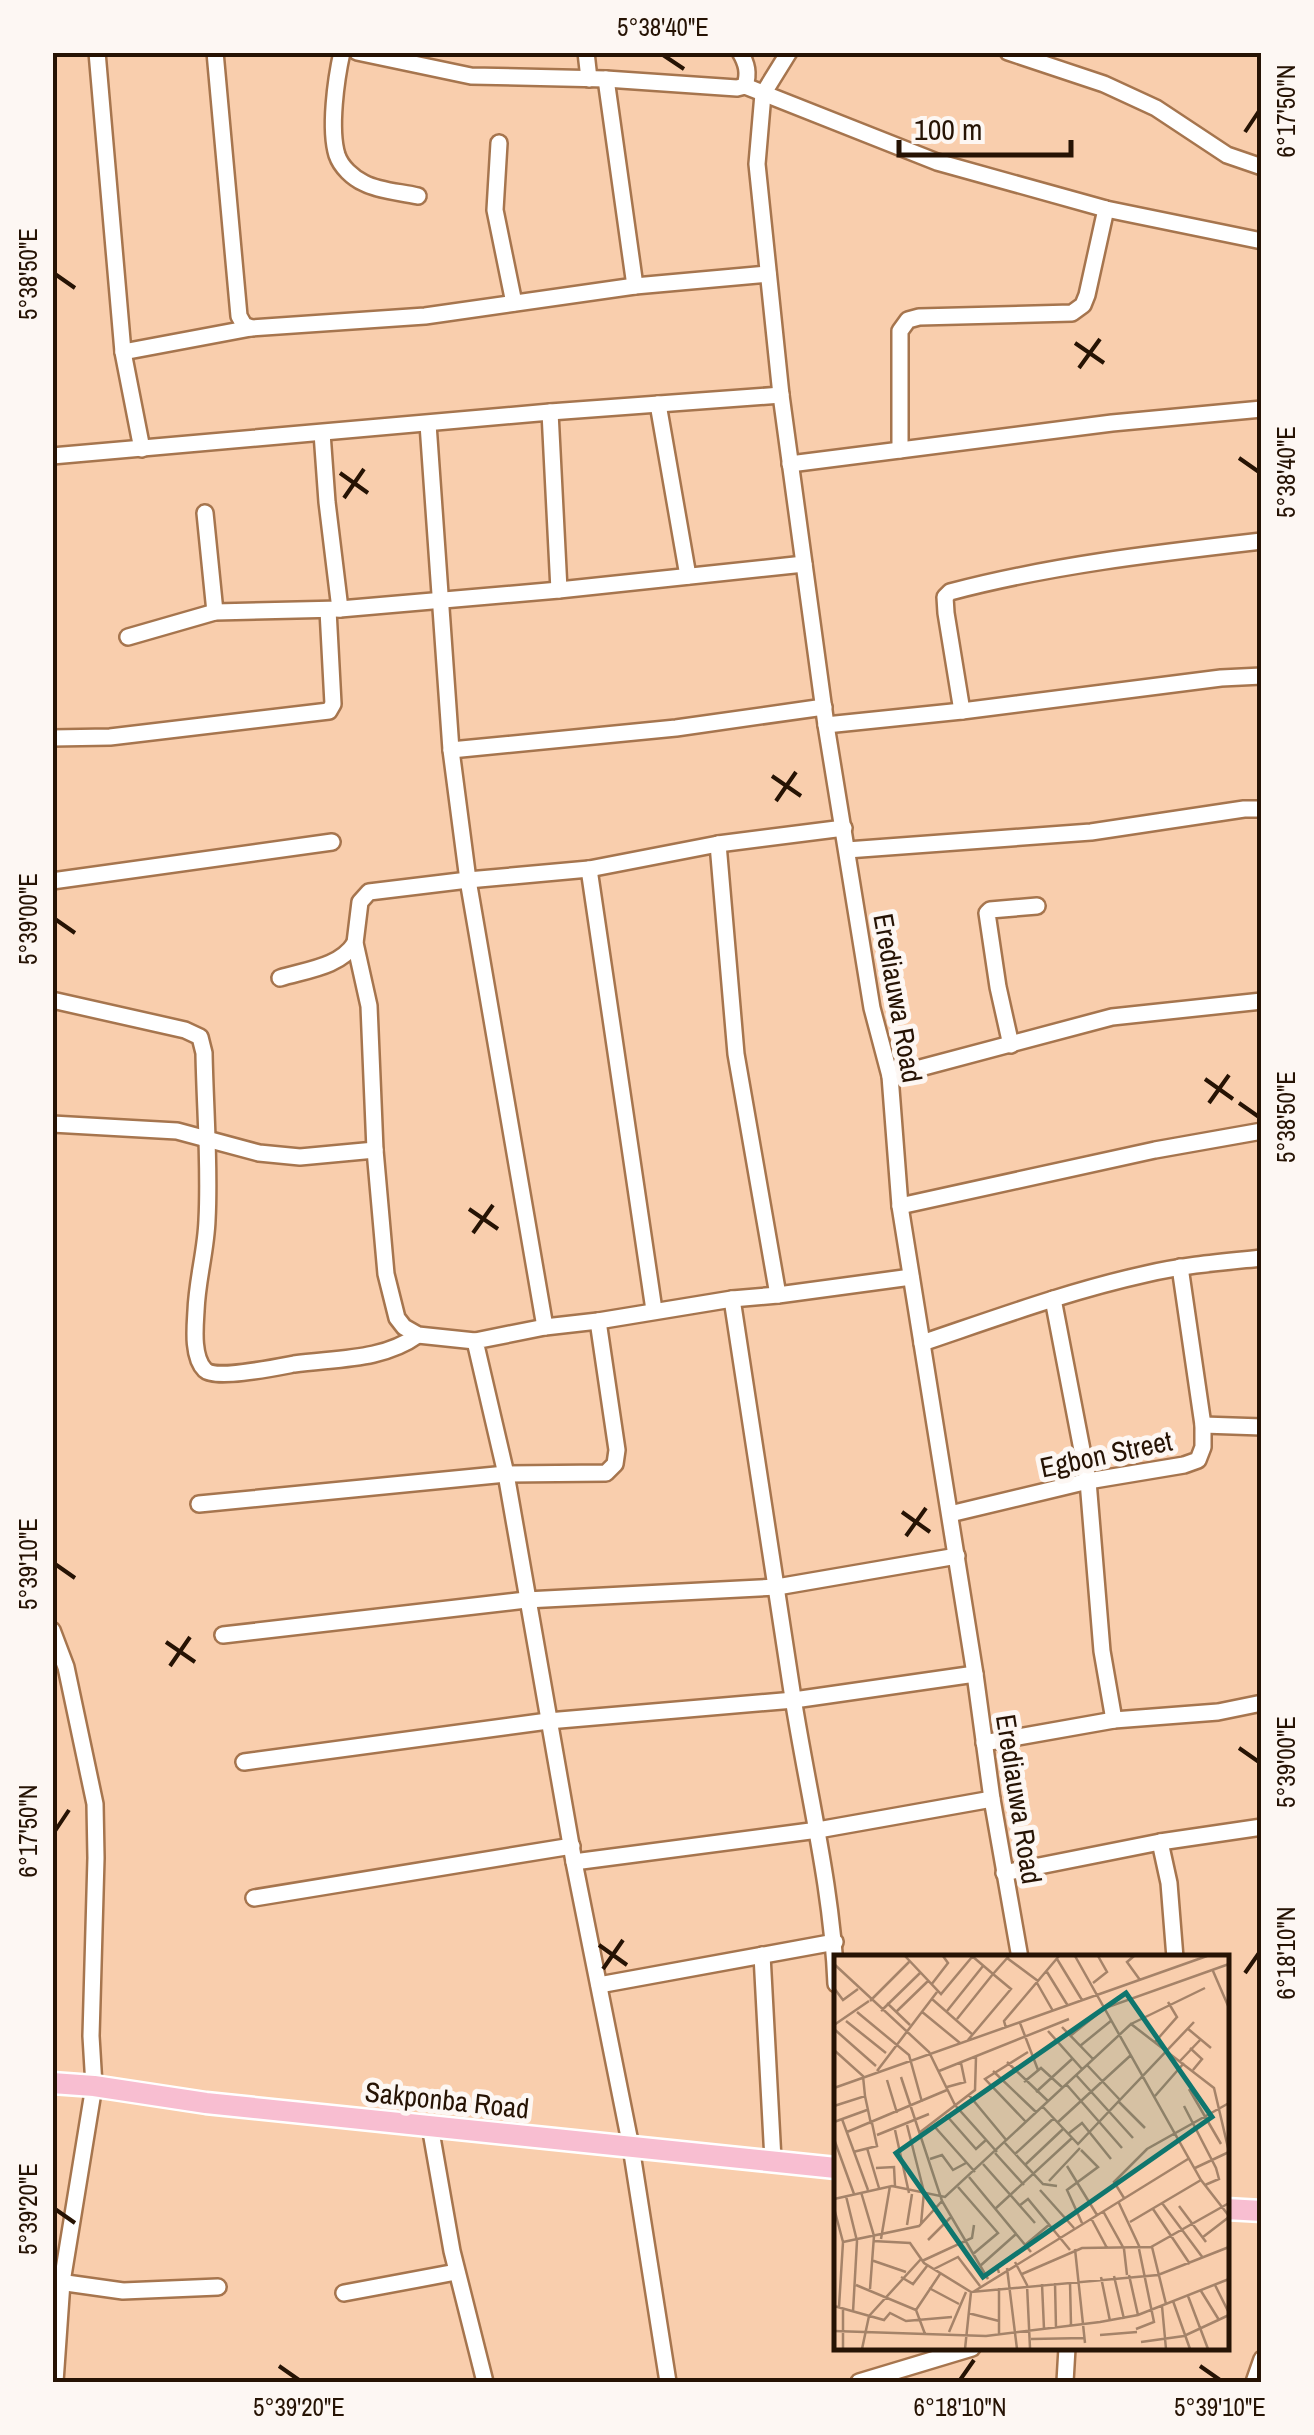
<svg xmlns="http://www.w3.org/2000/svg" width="1314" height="2435" font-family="'Archivo Narrow',sans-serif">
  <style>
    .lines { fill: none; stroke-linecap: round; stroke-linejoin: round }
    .minor-casing { stroke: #a6754e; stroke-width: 20 }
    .major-casing { stroke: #fff; stroke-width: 25 }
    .minor { stroke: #fff; stroke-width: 15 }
    .major { stroke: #f8bed1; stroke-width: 20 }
    .ticks { fill: none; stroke: #261304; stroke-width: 4 }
    .labels { text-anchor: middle; stroke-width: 10; stroke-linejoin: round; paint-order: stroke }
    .street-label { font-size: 28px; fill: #261304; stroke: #fdf7f3 }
    .inset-road { fill: none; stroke: #a58369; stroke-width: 2.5 }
    .view { fill: #0f766e; fill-opacity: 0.15; stroke: #0f766e; stroke-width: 5 }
    .inset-edge { fill: none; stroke: #261304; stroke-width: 5 }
    .neatline { fill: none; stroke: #261304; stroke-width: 4 }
    .ticks-label { font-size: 25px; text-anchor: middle; fill: #261304 }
  </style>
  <rect width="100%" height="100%" fill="#f9cead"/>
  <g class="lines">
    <defs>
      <g id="minor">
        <polyline points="97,52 123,352 142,449"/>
        <polyline points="215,52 239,316 244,325 251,328 425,316 635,286 768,274"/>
        <path d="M342 52C336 79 329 129 337 155 341 167 353 178 364 183 379 191 401 192 418 196"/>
        <polyline points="357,52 471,76 606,79 737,88 745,86 937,162 1106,209 1262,241"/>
        <polyline points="586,52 589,79"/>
        <path d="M740 52C747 64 749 73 745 86"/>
        <polyline points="789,52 763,94 757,164 781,395 826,725 872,1008 890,1076 900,1206 975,1674 992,1799 1020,1958"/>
        <polyline points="1008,52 1104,84 1156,108 1227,155 1262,167"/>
        <polyline points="606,79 635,286"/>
        <polyline points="499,143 495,210 514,303"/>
        <polyline points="123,352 251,328"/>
        <polyline points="658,404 688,576"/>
        <polyline points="550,412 559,590"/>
        <polyline points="428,424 451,750 468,880 545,1327"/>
        <polyline points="322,433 327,502 340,609"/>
        <polyline points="900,450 900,331 908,320 919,317 1072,313 1083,305 1087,295 1106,209"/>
        <polyline points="52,456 550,412 781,395"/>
        <polyline points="790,464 1112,423 1262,409"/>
        <polyline points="205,513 215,612"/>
        <polyline points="128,637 215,612 340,609 559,590 804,564"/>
        <path d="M962 711 946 613 945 597 950 592C1052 565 1158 553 1262 541"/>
        <polyline points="826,725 962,711 1221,678 1262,676"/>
        <polyline points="52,738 110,737 329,711 333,704 328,610"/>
        <polyline points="451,750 676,728 824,707"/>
        <polyline points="718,844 736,1054 778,1295"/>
        <polyline points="847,850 1091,832 1244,809 1262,809"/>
        <polyline points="589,869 654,1310"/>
        <polyline points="52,881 332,842"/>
        <path d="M280 978C306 970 340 967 355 943"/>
        <path d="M52 1000 185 1030 200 1037 204 1053C205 1108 210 1165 207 1220 206 1251 197 1280 196 1311 195 1327 192 1357 205 1370 215 1380 278 1367 294 1364 336 1358 382 1361 418 1335"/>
        <polyline points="1011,1045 998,987 987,913 990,910 1037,906"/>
        <polyline points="890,1076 1112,1017 1262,1001"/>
        <polyline points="52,1124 177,1131 259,1153 300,1157 375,1150"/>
        <polyline points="900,1206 1155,1150 1262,1131"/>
        <path d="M732 1299C753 1432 772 1565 793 1698 808 1793 832 1887 836 1984"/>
        <polyline points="1053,1299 1088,1481 1102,1651 1114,1720"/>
        <polyline points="475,1341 418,1335 404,1327 397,1318 386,1274 375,1150 369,1006 355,943 360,902 369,892 468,880 589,869 718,844 844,828"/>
        <path d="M922 1343C996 1318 1069 1291 1146 1274 1184 1265 1223 1262 1262 1258"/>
        <polyline points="1203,1425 1262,1427"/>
        <polyline points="199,1504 506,1474 606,1473 615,1464 617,1450 598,1321"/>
        <polyline points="950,1514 1088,1481 1184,1465 1198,1460 1203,1447 1203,1425 1180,1267"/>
        <polyline points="52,1630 66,1667 95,1804 96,1858 91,2036 94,2086 62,2282 55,2382"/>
        <polyline points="223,1635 526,1600 777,1587 957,1556"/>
        <polyline points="984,1743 1114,1720 1218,1712 1262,1703"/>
        <polyline points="244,1762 548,1721 794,1700 975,1674"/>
        <polyline points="1160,1842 1169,1883 1175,1958"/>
        <polyline points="574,1862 818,1830 992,1799"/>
        <polyline points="1004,1873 1160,1842 1262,1827"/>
        <polyline points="254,1898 572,1846"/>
        <polyline points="762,1955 773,2160"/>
        <polyline points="599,1985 835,1942"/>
        <polyline points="430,2126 452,2251 485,2382"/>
        <polyline points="52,2281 123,2291 218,2287"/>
        <polyline points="344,2293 456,2272"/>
        <polyline points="668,2382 631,2147 574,1862 506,1474 475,1341 545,1327 598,1321 732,1299 778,1295 911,1277"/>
        <polyline points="859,2382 972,2348"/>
        <polyline points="1065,2382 1067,2348"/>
        <polyline points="1254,2382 1262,2359"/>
      </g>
      <g id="major">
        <polyline points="52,2083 94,2086 206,2103 836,2168"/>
        <polyline points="1226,2209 1262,2211"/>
      </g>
    </defs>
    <use href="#minor" class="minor-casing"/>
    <use href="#major" class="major-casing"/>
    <use href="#minor" class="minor"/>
    <use href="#major" class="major"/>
  </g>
  <path class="ticks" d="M663 55 684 69M1245 132 1259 111M55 274 75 288M1075 343 1104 363M1079 368 1100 339M1239 458 1259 472M340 473 368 493M344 498 364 469M772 776 801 796M776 801 796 772M55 919 75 933M1205 1079 1233 1099M1209 1103 1229 1075M1239 1103 1259 1117M469 1209 498 1229M473 1233 493 1205M902 1512 930 1532M906 1536 926 1508M55 1564 75 1578M166 1642 195 1662M170 1666 190 1637M1239 1748 1259 1762M55 1831 69 1810M599 1945 627 1965M603 1969 623 1940M1245 1973 1259 1953M55 2209 75 2223M279 2366 299 2380M1200 2366 1220 2380M960 2380 974 2360"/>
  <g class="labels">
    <g class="street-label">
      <text transform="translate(898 998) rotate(80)" y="10">Erediauwa Road</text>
      <text transform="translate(1106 1454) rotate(-12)" y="10">Egbon Street</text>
      <text transform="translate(1019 1799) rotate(81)" y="10">Erediauwa Road</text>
      <text transform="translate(447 2100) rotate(6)" y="10">Sakponba Road</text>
    </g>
  </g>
  <g transform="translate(834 1955)">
    <rect width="395" height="395" fill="#f9cead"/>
    <path class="inset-road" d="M71 1 107 39 138 2M241 1 367 225 395 261M300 1 293 7 306 25M173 3 204 26M223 4 248 45M0 9 95 97 121 150 163 197M379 16 395 53M213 17 234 51M203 28 219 56M259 28 273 17 264 1M97 30 114 8 109 1M0 33 9 45 24 34M98 44 139 80M36 46 75 7M53 48 76 70M47 56 86 18M63 56 94 26M87 56 126 88M113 56 149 11M23 57 75 100 88 147M123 64 159 19 138 1M12 66 52 98M186 68 204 115M297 69 371 33M0 70 35 46M228 72 259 104M172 73 170 66 225 1M353 73 377 93M0 74 42 111M214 76 248 114M236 81 271 53 395 9M134 85 177 34 159 19 175 1M321 87 343 62 334 47M246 91 278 65M356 93 368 104 359 115M0 95 29 121 31 141M346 106 367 84M173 107 215 147M253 110 286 145M43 116 103 37M105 116 235 64M159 116 203 158M242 120 299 183M67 122 108 246 154 324M53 125 63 158M190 127 207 113 229 133M232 129 288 193M113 132 131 127 127 108M0 133 373 1M355 134 387 189M202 137 238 104M134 139 173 186M321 141 350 108M285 147 311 173M0 151 31 141 37 169M350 151 382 213 385 224 371 230M209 152 244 189 360 67M112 160 142 194 152 185M8 164 34 235M0 167 33 155M192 167 151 124 194 97M223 168 297 100M73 170 90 237 87 269M100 171 141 217M61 175 75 238M13 177 113 135M85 178 141 135 142 102M234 179 248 168 277 204M43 180 95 159M0 184 20 239M171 188 209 229 223 231M33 193 45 233M247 195 264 212 233 235 248 268M19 197 43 191 38 168M161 198 190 230M181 199 220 163M96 204 108 200 119 215 132 208M149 209 201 268M192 209 229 174M233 211 263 260M42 213 60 212 61 231M135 222 197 297M215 226 246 193M124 232 164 278 139 299M206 235 240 273M27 237 40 281 36 334M12 241 23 286 19 357M290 243 280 227 313 194 395 148M0 244 58 231 111 242 297 69 380 133 395 197 361 213M284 246 306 293M328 248 369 303M185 251 194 244 236 295M345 251 372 287M0 253 9 287 5 352M161 254 238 183M319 254 356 309M269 256 290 294 293 320M257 263 273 293M296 267 367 225M73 270 78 239M369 282 395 262M47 284 56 231M94 285 118 261M39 286 76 288 90 308 137 337 324 320 395 292M9 287 85 271 108 246M191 290 216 269M318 292 332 349M241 294 251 388M37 305 72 317M88 306 138 283 140 270M181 307 193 330 196 393M146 311 182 279M173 313 183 394M100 314 124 302 146 331M165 318 163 311 192 292M188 319 248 293 317 292 395 248M295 320 304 360M280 321 290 364M67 322 79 329 93 311M267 322 276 366M236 327 237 370M221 328 222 373M208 329 210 374M22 330 82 355 91 379M381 330 395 358M95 333 125 349M367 336 385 365M139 337 354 204M354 341 374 394M339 346 356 394M0 351 50 365 56 358 72 366 118 362M328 351 332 394M82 355 106 319M134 358 165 366M302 374 320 367 305 294M0 376 152 381 266 367 304 360 395 324M115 377 132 337M165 379V333M266 380 303 377M197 384 251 383M307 387 350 381 395 360M9 394V353M28 394 35 361 87 304M131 394 137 337"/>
    <path class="view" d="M292 38 378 162 149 322 62 198Z"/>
    <rect width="395" height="395" class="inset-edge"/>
  </g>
  <rect width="1314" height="2435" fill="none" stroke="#fdf7f3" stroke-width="110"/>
  <path d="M899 140v15h172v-15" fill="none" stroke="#261304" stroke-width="5"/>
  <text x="914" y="140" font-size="30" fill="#261304" stroke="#fdf7f3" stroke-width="8" paint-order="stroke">100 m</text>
  <rect x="55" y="55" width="1204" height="2325" class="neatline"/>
  <g class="ticks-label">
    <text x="663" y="36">5°38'40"E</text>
    <text transform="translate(1286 111) rotate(-90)" y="9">6°17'50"N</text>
    <text transform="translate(28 274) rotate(-90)" y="9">5°38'50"E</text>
    <text transform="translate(1286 472) rotate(-90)" y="9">5°38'40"E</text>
    <text transform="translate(28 919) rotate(-90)" y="9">5°39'00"E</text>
    <text transform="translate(1286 1117) rotate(-90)" y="9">5°38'50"E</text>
    <text transform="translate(28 1564) rotate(-90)" y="9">5°39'10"E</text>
    <text transform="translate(1286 1762) rotate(-90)" y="9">5°39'00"E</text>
    <text transform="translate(28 1831) rotate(-90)" y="9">6°17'50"N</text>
    <text transform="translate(1286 1953) rotate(-90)" y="9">6°18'10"N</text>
    <text transform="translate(28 2209) rotate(-90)" y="9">5°39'20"E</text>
    <text x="299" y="2416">5°39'20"E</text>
    <text x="960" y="2416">6°18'10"N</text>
    <text x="1220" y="2416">5°39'10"E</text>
  </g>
</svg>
